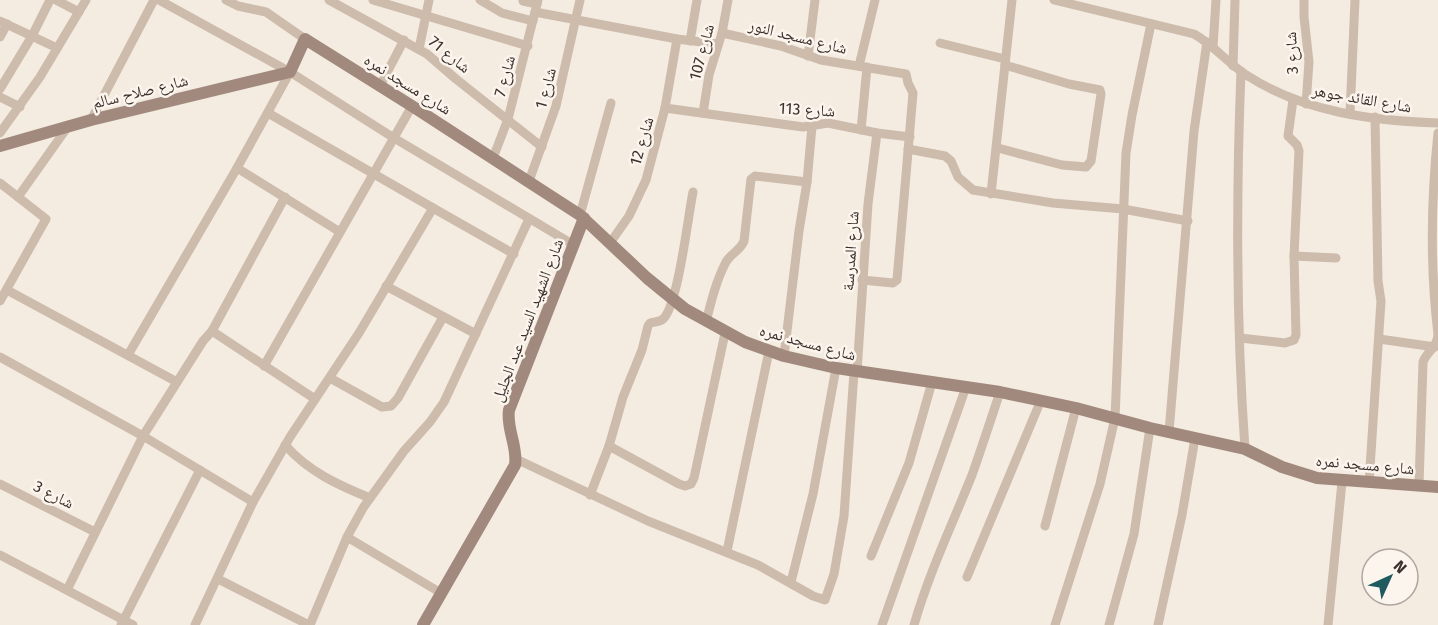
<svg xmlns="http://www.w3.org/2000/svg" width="1438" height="625" font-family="'Fira Sans','Noto Naskh Arabic',sans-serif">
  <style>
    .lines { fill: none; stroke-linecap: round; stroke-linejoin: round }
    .street { stroke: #cdbbac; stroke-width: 9 }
    .secondary { stroke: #a18a7d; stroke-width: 12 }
    .labels { text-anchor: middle; stroke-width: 5; stroke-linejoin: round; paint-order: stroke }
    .street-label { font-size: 16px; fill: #3b302b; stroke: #fbf5ee }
  </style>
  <rect width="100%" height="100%" fill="#f4ebe1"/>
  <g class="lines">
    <g class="street">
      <polyline points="56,0 79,12"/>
      <polyline points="159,0 290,72 394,138 574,245"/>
      <polyline points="226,0 238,6 266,12 305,39"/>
      <polyline points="329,0 427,54 456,79 542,147"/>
      <polyline points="373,0 528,46"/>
      <polyline points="480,0 502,13 533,21"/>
      <path d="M1054 0 1194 34C1214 45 1228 64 1248 76 1304 112 1373 121 1438 123"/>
      <polyline points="1304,0 1304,17 1309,62 1306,104"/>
      <polyline points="523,1 537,4"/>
      <polyline points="535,12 677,39 718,44"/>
      <polyline points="0,21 57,48"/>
      <polyline points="722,33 781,46 821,60 906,74 908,83 913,93 897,280 893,283 862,280"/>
      <polyline points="0,37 7,24"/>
      <polyline points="690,41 697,0"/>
      <polyline points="940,43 1005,59"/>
      <polyline points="1213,47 1216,0"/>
      <polyline points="419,49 429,0"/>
      <polyline points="808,56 815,0"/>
      <polyline points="859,66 875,0"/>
      <polyline points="1233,66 1235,0"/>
      <path d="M1241 71C1236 197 1236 323 1245 449"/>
      <polyline points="380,86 404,40"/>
      <polyline points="0,89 32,36 50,0"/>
      <polyline points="0,97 20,107"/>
      <polyline points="665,108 803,127 828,123 877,133 910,137"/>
      <polyline points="268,113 433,208"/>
      <polyline points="703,113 709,75 722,33 728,0"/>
      <polyline points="1350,114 1355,0"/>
      <polyline points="91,120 154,0"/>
      <polyline points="861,130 867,67"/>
      <polyline points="0,133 40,77 86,0"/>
      <path d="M1438 133C1431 199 1430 268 1438 334"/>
      <polyline points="998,148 1062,165 1086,167 1091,161 1101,94 1100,90 1069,84 1005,65"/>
      <polyline points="908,149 945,156 951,161 958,177 973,190 1053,203 1123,209 1188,221"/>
      <polyline points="493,158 508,119 538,0"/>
      <polyline points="237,168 340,232"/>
      <polyline points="529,181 556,106 580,0"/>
      <polyline points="0,183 18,197"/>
      <polyline points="991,194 1012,0"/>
      <polyline points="580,215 611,103"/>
      <polyline points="610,243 629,216 646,180 665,108 677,39"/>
      <polyline points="1294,256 1336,258"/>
      <polyline points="386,286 476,334"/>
      <polyline points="7,290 177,382"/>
      <polyline points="0,301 46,219 18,197 69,125"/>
      <path d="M706 322C711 302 716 281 726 262 731 253 740 251 744 241L751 179 755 176 807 182"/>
      <polyline points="212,331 285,197"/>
      <polyline points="1240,338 1285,343 1294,340 1296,335 1294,256 1299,151 1297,145 1288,136 1293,100"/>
      <polyline points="1379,339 1435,347"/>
      <polyline points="128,355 237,168 290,72"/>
      <polyline points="784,356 799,231 807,182 812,126"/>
      <polyline points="0,357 143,436 253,502"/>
      <polyline points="264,366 412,106"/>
      <polyline points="857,372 868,204 877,133"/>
      <polyline points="330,378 382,407 391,406 398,398 443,317"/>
      <polyline points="1169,432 1194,131 1207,42"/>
      <path d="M285 445C309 472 338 485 370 498"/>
      <polyline points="609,446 679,484 685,486 691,484 694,478 725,333"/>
      <polyline points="516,459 648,521 758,565 813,596 825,600 834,574 844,516 854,372"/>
      <polyline points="1369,483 1381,301 1378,281 1375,117"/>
      <polyline points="0,484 95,532"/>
      <path d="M1419 485 1423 362C1427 351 1437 348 1438 335"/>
      <path d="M590 495 609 446 623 397 642 350 648 326 650 323C654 322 660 322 663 319 678 306 688 216 693 192"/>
      <polyline points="1045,526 1076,408"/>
      <polyline points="347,537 441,593"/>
      <polyline points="727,551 769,351"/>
      <polyline points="0,555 133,625"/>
      <polyline points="871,556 909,463 932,382"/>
      <polyline points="967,577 1041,400"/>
      <polyline points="218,579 309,625"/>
      <polyline points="791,582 813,494 836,368"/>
      <polyline points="67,590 143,436 203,341 212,331 315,399"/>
      <polyline points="121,625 200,470"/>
      <polyline points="195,625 253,502 290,437 359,333 433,208 514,254"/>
      <polyline points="310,625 347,537 363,508 404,451 430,422 444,402 529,219"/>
      <polyline points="882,625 966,387"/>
      <path d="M914 625C929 573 952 525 972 475 982 447 991 419 1000 392"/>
      <polyline points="1055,625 1100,484 1115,418 1126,153 1132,115 1151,24"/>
      <polyline points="1109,625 1134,534 1150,428"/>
      <polyline points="1158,625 1182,515 1195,438"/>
      <polyline points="1328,625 1342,482"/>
    </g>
    <g class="secondary">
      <polyline points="0,146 91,120 290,72 305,39 412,106 580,215 647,278 685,309 745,342 784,356 836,368 1000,392 1076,408 1150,428 1245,449 1282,467 1317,478 1438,487"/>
      <path d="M423 625 515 465C518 446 506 429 509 410L584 218"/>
    </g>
  </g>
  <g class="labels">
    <g class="street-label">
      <text transform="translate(798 36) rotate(14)" y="6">شارع مسجد النور</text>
      <text transform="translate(701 52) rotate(-75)" y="6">شارع 107</text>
      <text transform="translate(1291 53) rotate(-93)" y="6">شارع 3</text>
      <text transform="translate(450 54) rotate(39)" y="6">شارع 71</text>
      <text transform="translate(504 76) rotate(-75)" y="6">شارع 7</text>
      <text transform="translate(408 84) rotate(32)" y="6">شارع مسجد نمره</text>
      <text transform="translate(545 88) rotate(-75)" y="6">شارع 1</text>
      <text transform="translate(140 91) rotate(-14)" y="6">شارع صلاح سالم</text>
      <text transform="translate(1362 98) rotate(10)" y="6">شارع القائد جوهر</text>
      <text transform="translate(807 109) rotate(3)" y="6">شارع 113</text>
      <text transform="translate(641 141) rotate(-74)" y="6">شارع 12</text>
      <text transform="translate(850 251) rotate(-86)" y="6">شارع المدرسة</text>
      <text transform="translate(527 320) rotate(-69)" y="6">شارع الشهيد السيد عبد الجليل</text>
      <text transform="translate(808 342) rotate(15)" y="6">شارع مسجد نمره</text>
      <text transform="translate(1365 464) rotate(5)" y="6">شارع مسجد نمره</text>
      <text transform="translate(54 494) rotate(27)" y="6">شارع 3</text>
    </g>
  </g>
  <g transform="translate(1390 577) rotate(45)"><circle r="28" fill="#fbf5ee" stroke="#aea6a0" stroke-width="1.5"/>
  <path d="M0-4.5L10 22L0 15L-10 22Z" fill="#1f5a5e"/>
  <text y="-9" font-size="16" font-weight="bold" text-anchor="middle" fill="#3b302b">N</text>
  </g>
</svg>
